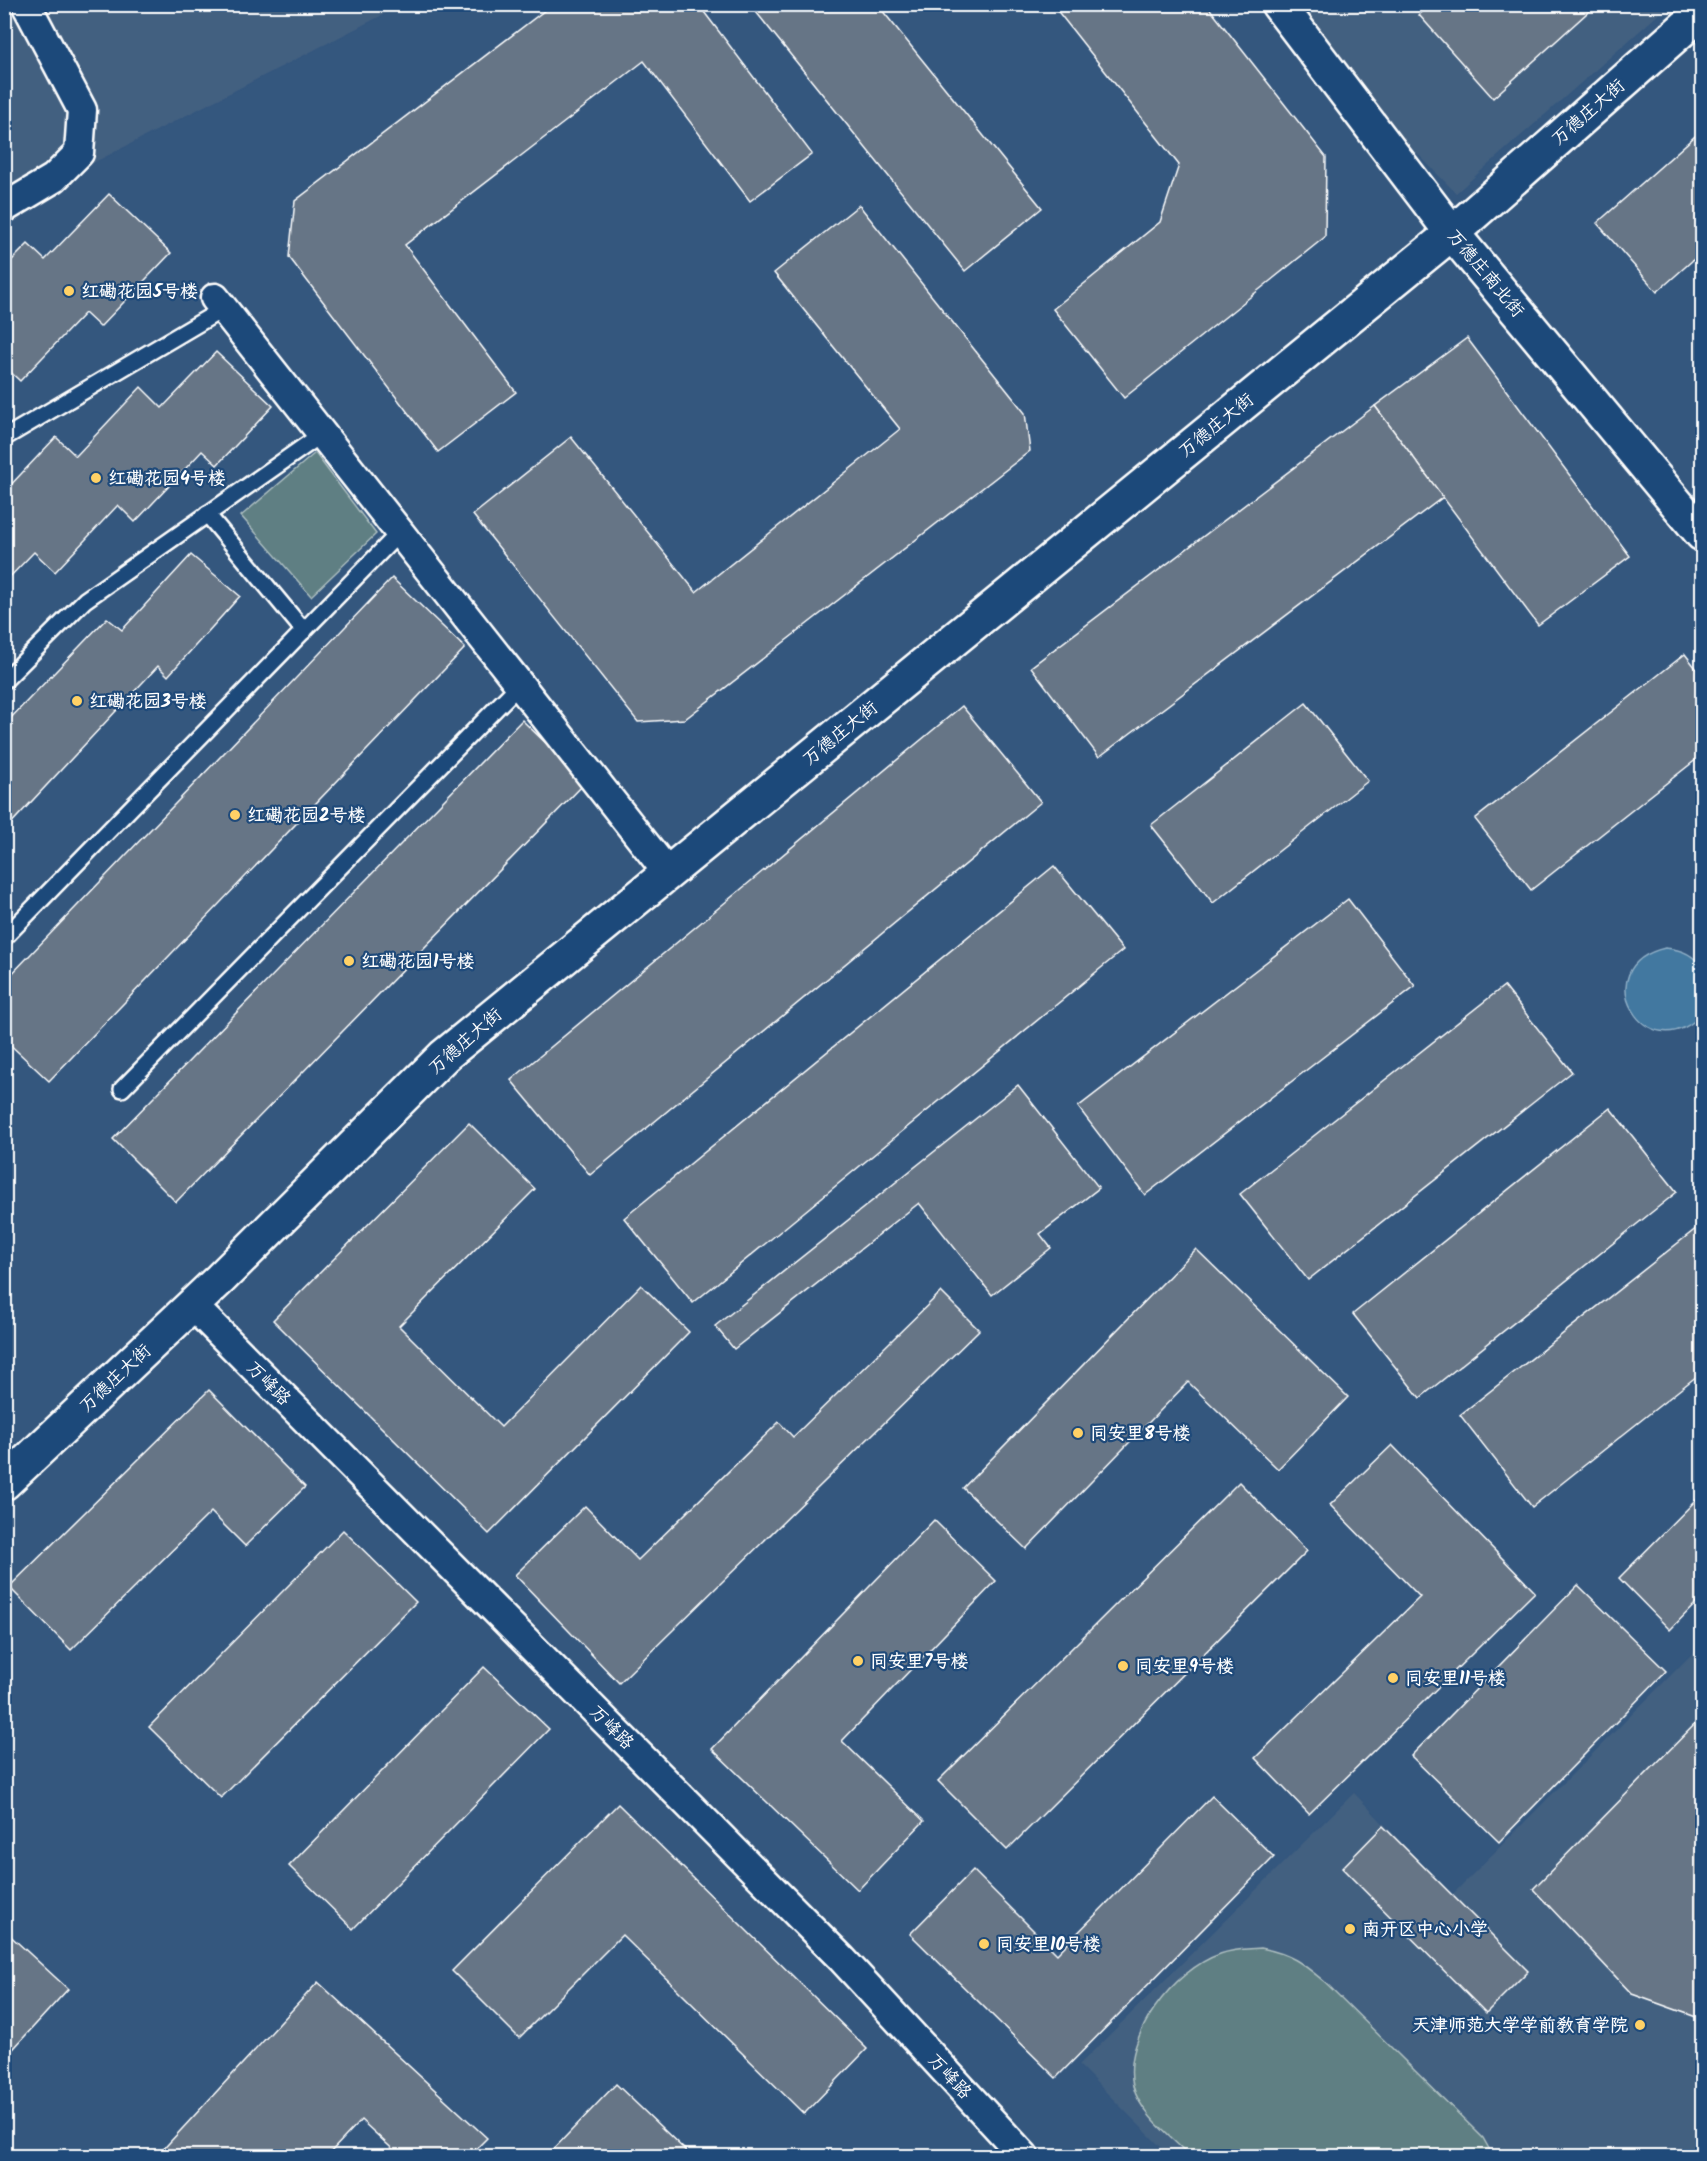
<svg xmlns="http://www.w3.org/2000/svg" width="1707" height="2161" font-family="Kalam,'LXGW WenKai TC',sans-serif">
  <style>
    .built { fill: #436080 }
    .green { fill: #5e7f83; stroke: #aebfc1; stroke-width: 1.5 }
    .water { fill: #4378a0; stroke: #8eaec6; stroke-width: 1.5 }
    .building { fill: #667586; stroke: #fff; stroke-width: 1.5 }
    .lines { fill: none; stroke-linecap: round; stroke-linejoin: round }
    .service-casing { stroke: #fff; stroke-width: 20 }
    .minor-casing { stroke: #fff; stroke-width: 33 }
    .tertiary-casing { stroke: #fff; stroke-width: 38 }
    .service { stroke: #1f4a7a; stroke-width: 15 }
    .minor { stroke: #1f4a7a; stroke-width: 28 }
    .tertiary { stroke: #1f4a7a; stroke-width: 33 }
    .poi-dot { fill: #ffd166; stroke: #1f4a7a; stroke-width: 2 }
    .labels { text-anchor: middle; stroke-width: 4.5; stroke-linejoin: round; paint-order: stroke }
    .street-label { font-size: 18px; fill: #fff; stroke: #1f4a7a }
    .poi-label { font-size: 18px; font-weight: bold; fill: #fff; stroke: #1f4a7a; text-anchor: start }
  </style>
  <rect width="100%" height="100%" fill="#34577e"/>
  <filter id="ink" filterUnits="userSpaceOnUse"><feTurbulence type="fractalNoise" baseFrequency=".0167" numOctaves="2"/><feDisplacementMap in="SourceGraphic" scale="12" xChannelSelector="R" yChannelSelector="G"/><feConvolveMatrix kernelMatrix="1 2 1 2 8 2 1 2 1" color-interpolation-filters="sRGB"/></filter>
  <g filter="url(#ink)">
    <g class="built">
      <polygon points="5,5 402,5 5,208"/>
      <polygon points="1272,5 1669,5 1456,193"/>
      <polygon points="1702,1644 1702,2156 1170,2156 1079,2065 1354,1793 1452,1895"/>
    </g>
    <g class="green">
      <polygon points="315,453 376,534 311,596 241,516"/>
      <path d="M1261 1948C1292 1954 1302 1963 1326 1983L1483 2138 1493 2156H1190C1171 2137 1140 2114 1133 2086 1122 2036 1174 1970 1220 1954 1233 1949 1247 1949 1261 1948Z"/>
    </g>
    <path class="water" d="M1665 948C1680 949 1694 954 1702 968V1014C1646 1073 1584 967 1665 948Z"/>
    <g class="building">
      <polygon points="553,4 698,4 812,154 750,201 644,61 405,245 516,392 438,452 289,257 295,201"/>
      <polygon points="754,4 877,4 1042,208 965,271 752,7"/>
      <polygon points="1052,4 1206,4 1326,157 1325,237 1124,398 1053,309 1160,222 1179,165"/>
      <polygon points="1430,4 1597,4 1493,98 1419,15"/>
      <polygon points="1702,130 1702,252 1657,292 1597,223"/>
      <polygon points="109,194 171,253 100,327 85,313 20,381 4,366 4,268 28,244 45,260"/>
      <polygon points="859,205 1025,413 1030,451 685,719 638,722 473,515 571,437 696,592 900,429 774,273"/>
      <polygon points="1467,338 1630,556 1538,625 1375,406"/>
      <polygon points="216,352 273,406 217,465 202,451 135,522 118,505 55,572 34,552 4,583 4,492 56,437 76,456 141,387 162,408"/>
      <polygon points="1375,406 1443,497 1099,757 1031,667"/>
      <polygon points="191,555 240,596 168,676 158,666 4,831 4,725 107,618 122,630"/>
      <polygon points="392,578 465,648 49,1081 4,1039 4,982"/>
      <polygon points="1685,654 1702,676 1702,755 1531,890 1475,819"/>
      <polygon points="1306,703 1368,781 1213,903 1151,825"/>
      <polygon points="962,706 1041,802 590,1175 511,1080"/>
      <polygon points="522,720 586,782 176,1202 113,1139"/>
      <polygon points="1054,866 1123,950 693,1303 624,1218"/>
      <polygon points="1348,899 1415,986 1145,1195 1078,1107"/>
      <polygon points="1504,986 1572,1072 1308,1280 1240,1194"/>
      <polygon points="1018,1085 1099,1188 1040,1234 1051,1248 992,1295 919,1203 734,1349 715,1326"/>
      <polygon points="1610,1108 1677,1192 1420,1398 1353,1314"/>
      <polygon points="469,1123 535,1189 399,1326 501,1427 641,1285 689,1332 489,1534 273,1320"/>
      <polygon points="1702,1224 1702,1372 1532,1507 1460,1415"/>
      <polygon points="1196,1249 1348,1397 1278,1469 1188,1382 1026,1549 963,1488"/>
      <polygon points="941,1292 979,1330 619,1683 515,1575 585,1506 638,1560 779,1422 793,1437"/>
      <polygon points="209,1390 305,1487 245,1546 211,1512 71,1650 9,1587"/>
      <polygon points="1392,1445 1535,1592 1309,1814 1255,1758 1420,1597 1330,1505"/>
      <polygon points="1239,1482 1307,1551 1007,1850 938,1781"/>
      <polygon points="1702,1494 1702,1597 1670,1630 1619,1578"/>
      <polygon points="934,1520 996,1581 842,1741 924,1821 858,1890 712,1749"/>
      <polygon points="343,1530 416,1602 221,1798 149,1727"/>
      <polygon points="1578,1585 1666,1671 1499,1842 1411,1756"/>
      <polygon points="484,1667 549,1729 353,1929 289,1866"/>
      <polygon points="1702,1717 1702,2014 1699,2018 1632,1994 1533,1889"/>
      <polygon points="1212,1796 1274,1857 1056,2078 910,1934 973,1870 1057,1954"/>
      <polygon points="618,1804 867,2049 804,2114 622,1935 519,2038 452,1971"/>
      <polygon points="1383,1826 1528,1971 1486,2013 1342,1868"/>
      <polygon points="4,1930 68,1989 4,2059"/>
      <polygon points="318,1982 487,2138 469,2156 400,2156 361,2120 327,2156 157,2156"/>
      <polygon points="616,2084 686,2151 681,2156 547,2156"/>
    </g>
    <g class="lines">
      <defs>
        <g id="service">
          <polyline points="4,438 223,309"/>
          <polyline points="207,514 304,631"/>
          <polyline points="4,681 85,600 322,434"/>
          <polyline points="4,938 400,532"/>
          <polyline points="122,1089 520,684"/>
        </g>
        <g id="minor">
          <polyline points="4,208 54,178 79,153 82,110 26,4"/>
          <polyline points="215,298 668,873"/>
          <polyline points="192,1305 842,1959 1024,2156"/>
        </g>
        <g id="tertiary">
          <polyline points="1278,4 1452,233 1702,534"/>
          <polyline points="4,1483 220,1279 444,1056 1452,233 1702,12"/>
        </g>
      </defs>
      <use href="#service" class="service-casing"/>
      <use href="#minor" class="minor-casing"/>
      <use href="#tertiary" class="tertiary-casing"/>
      <use href="#service" class="service"/>
      <use href="#minor" class="minor"/>
      <use href="#tertiary" class="tertiary"/>
    </g>
  </g>
  <g class="poi-dot">
    <circle cx="69" cy="291" r="6"/>
    <circle cx="96" cy="478" r="6"/>
    <circle cx="77" cy="701" r="6"/>
    <circle cx="235" cy="815" r="6"/>
    <circle cx="349" cy="961" r="6"/>
    <circle cx="1078" cy="1433" r="6"/>
    <circle cx="858" cy="1661" r="6"/>
    <circle cx="1123" cy="1666" r="6"/>
    <circle cx="1393" cy="1678" r="6"/>
    <circle cx="1350" cy="1929" r="6"/>
    <circle cx="984" cy="1944" r="6"/>
    <circle cx="1640" cy="2025" r="6"/>
  </g>
  <g class="labels">
    <g class="street-label">
      <text transform="translate(1588 112) rotate(-41)" y="6">万德庄大街</text>
      <text transform="translate(1486 273) rotate(50)" y="6">万德庄南北街</text>
      <text transform="translate(1216 425) rotate(-39)" y="6">万德庄大街</text>
      <text transform="translate(840 733) rotate(-39)" y="6">万德庄大街</text>
      <text transform="translate(465 1041) rotate(-41)" y="6">万德庄大街</text>
      <text transform="translate(115 1378) rotate(-43)" y="6">万德庄大街</text>
      <text transform="translate(269 1383) rotate(45)" y="6">万峰路</text>
      <text transform="translate(612 1727) rotate(45)" y="6">万峰路</text>
      <text transform="translate(950 2076) rotate(47)" y="6">万峰路</text>
    </g>
    <g class="poi-label">
      <text x="81" y="297">红磡花园5号楼</text>
      <text x="108" y="484">红磡花园4号楼</text>
      <text x="89" y="707">红磡花园3号楼</text>
      <text x="247" y="821">红磡花园2号楼</text>
      <text x="361" y="967">红磡花园1号楼</text>
      <text x="1090" y="1439">同安里8号楼</text>
      <text x="870" y="1667">同安里7号楼</text>
      <text x="1135" y="1672">同安里9号楼</text>
      <text x="1405" y="1684">同安里11号楼</text>
      <text x="1362" y="1935">南开区中心小学</text>
      <text x="996" y="1950">同安里10号楼</text>
      <text x="1628" y="2031" text-anchor="end">天津师范大学学前教育学院</text>
    </g>
  </g>
  <rect width="1707" height="2161" fill="none" stroke="#1f4a7a" stroke-width="24"/>
  <rect x="12" y="12" width="1683" height="2137" fill="none" stroke="#fff" stroke-width="2" filter="url(#ink)"/>
</svg>
